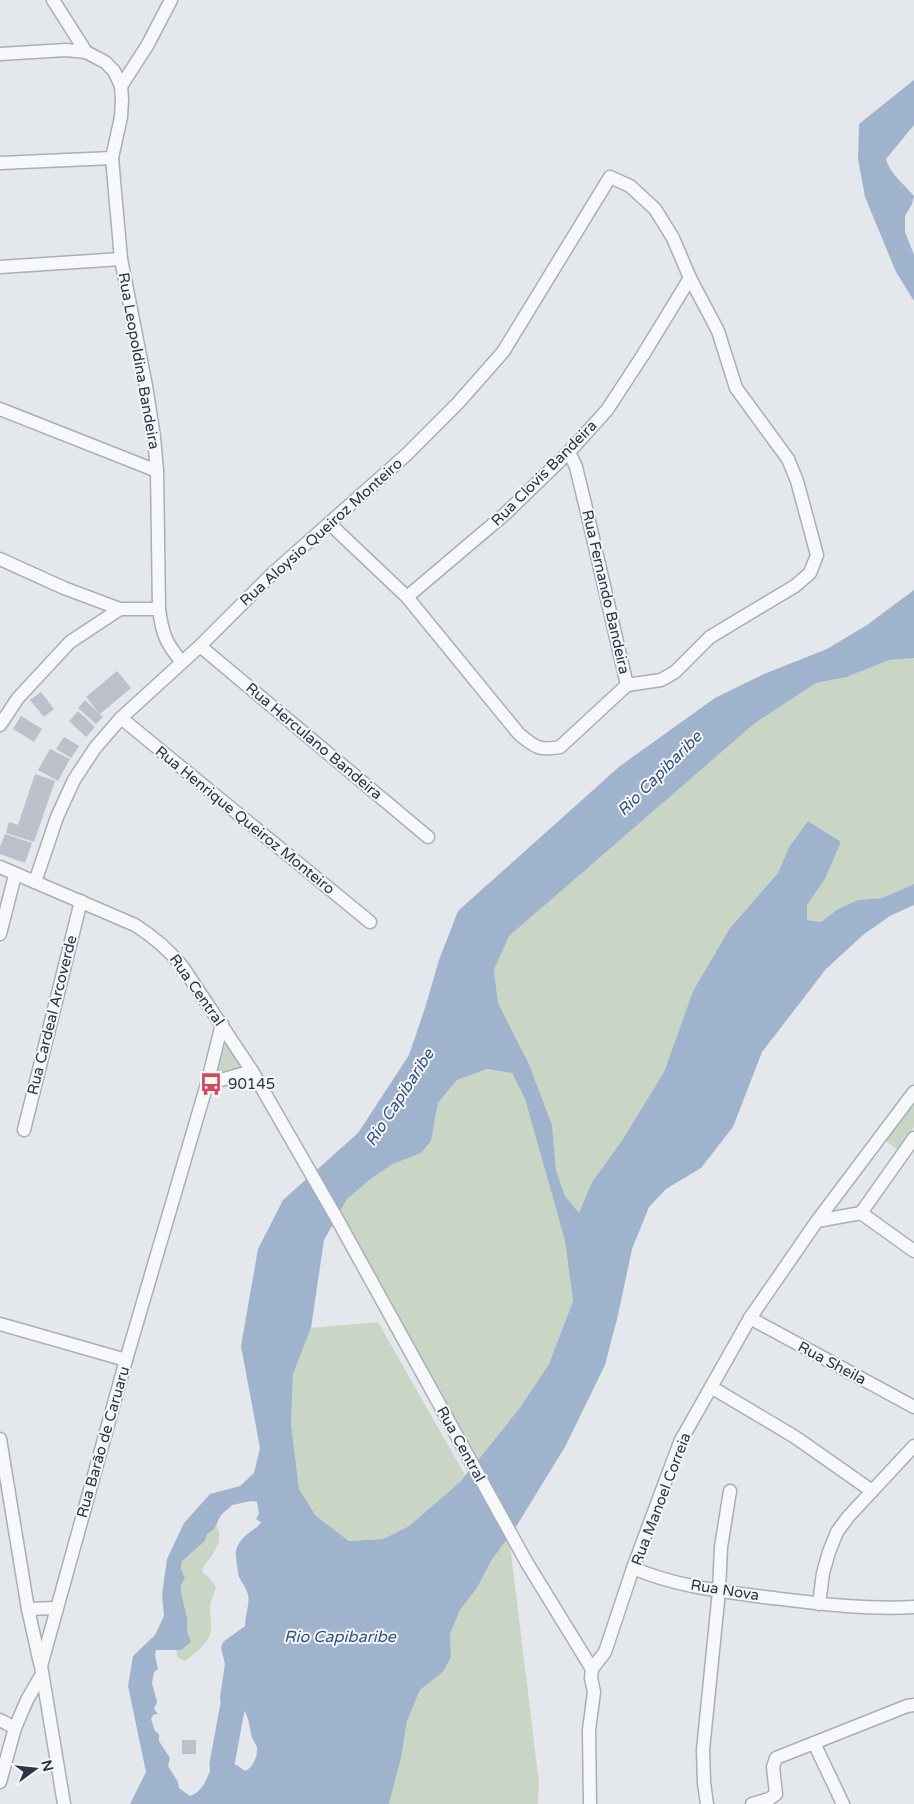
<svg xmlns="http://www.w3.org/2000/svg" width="914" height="1804" font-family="'Varela Round',sans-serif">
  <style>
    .green { fill: #c9d6c5 }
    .water { fill: #9fb4cc; fill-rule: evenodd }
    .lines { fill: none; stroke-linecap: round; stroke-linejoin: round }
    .river { stroke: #9fb4cc; stroke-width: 25 }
    .building { fill: #bbc0ca }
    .street-casing { stroke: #a9aeb7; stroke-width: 15 }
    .street { stroke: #f7f8fa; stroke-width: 12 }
    .labels { text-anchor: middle; stroke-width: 4; stroke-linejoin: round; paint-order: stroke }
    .street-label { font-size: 15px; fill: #2b3445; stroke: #f4f6f9 }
    .poi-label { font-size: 15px; fill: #2b3445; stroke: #f4f6f9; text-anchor: start }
    .water-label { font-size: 16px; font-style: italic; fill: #34527a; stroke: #f4f6f9 }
  </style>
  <rect width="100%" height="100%" fill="#e4e7ec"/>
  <g class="green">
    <polygon points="914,658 914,884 882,898 858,900 838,909 821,922 807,920 807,905 825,879 841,842 808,821 789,847 778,873 730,928 693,991 664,1072 621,1142 592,1182 579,1214 565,1196 556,1170 552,1125 529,1064 498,1003 494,970 509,935 755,723 816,683 847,677 889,660"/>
    <polygon points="226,1043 242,1069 213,1074"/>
    <polygon points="487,1069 512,1073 525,1099 565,1241 573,1301 549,1364 519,1409 478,1459 340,1212 347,1199 372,1178 393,1164 421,1152 431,1141 438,1103 457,1080"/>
    <polygon points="914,1096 914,1127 897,1150 882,1137"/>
    <polygon points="378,1322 465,1475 460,1482 409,1526 383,1539 349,1541 316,1516 299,1489 291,1424 293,1374 311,1328"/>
    <path d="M217 1526C225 1544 211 1555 202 1569L203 1573 208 1576 216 1587C214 1594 211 1600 210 1607 210 1615 212 1624 211 1631 209 1644 194 1654 185 1661L178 1658 176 1650H181L190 1636 187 1630V1617L181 1593V1585L185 1578 181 1569 182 1561 205 1541 207 1534 212 1532Z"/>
    <polygon points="509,1536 539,1783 538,1804 389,1804 401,1758 407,1721 420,1690 443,1672 451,1657 450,1634 460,1610 477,1588 491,1561"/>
  </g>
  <g class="water">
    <path d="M914 80V125L886 159C890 174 904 184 914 196L912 204 905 216V232L914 255V301L896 272 865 197 858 159 859 124Z"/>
    <path d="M914 590V658L889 660 847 677 816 683 755 723 509 936 494 970 498 1003 529 1064 552 1125 556 1170 565 1196 579 1213 592 1182 621 1142 664 1072 693 991 730 928 778 873 789 847 808 821 841 842 825 879 807 905V920L821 922 838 909 858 900 882 898 914 884V905L890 916 863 935 826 969 762 1052 733 1127 701 1168 666 1189 649 1207 632 1249 618 1315 605 1365 565 1447 517 1525 491 1561 477 1588 460 1610 450 1634 451 1657 443 1672 420 1690 407 1721 401 1758 389 1804H130L146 1772 128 1686 133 1656 155 1635 164 1616 162 1595 167 1559 184 1523 210 1494 240 1486 254 1473 260 1448 241 1346 258 1249 283 1200 358 1133 409 1055 425 1008 439 960 458 911 620 766 715 698 764 674 827 649 867 625ZM487 1069 512 1073 525 1099 565 1241 573 1301 549 1364 519 1409 460 1482 409 1526 383 1539 349 1541 316 1516 299 1489 291 1424 293 1374 311 1328 324 1240 347 1199 372 1178 393 1164 421 1153 431 1141 438 1103 457 1080ZM251 1501 257 1502 259 1514 256 1519 261 1522C258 1530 241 1533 236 1550 235 1554 238 1572 239 1577 242 1583 246 1588 248 1594 250 1603 245 1616 245 1626L223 1642 221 1648 225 1664 220 1697 224 1725 226 1721 233 1722 236 1710H244C250 1719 249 1729 253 1740 254 1742 256 1744 257 1747 258 1755 253 1768 245 1771 234 1762 226 1760 212 1766 207 1777 204 1791 190 1796L179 1788 178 1782 168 1766 170 1758 159 1741V1734L155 1731 151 1719 153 1715 158 1714 154 1709 157 1702 152 1683 154 1672 158 1669 155 1655 156 1650H181L191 1642 187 1630V1617L181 1593V1585L185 1578 181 1569 182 1561 205 1541 207 1534C218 1530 216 1521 222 1514 226 1510 229 1509 232 1505Z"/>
  </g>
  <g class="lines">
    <polyline class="river" points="225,1804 222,1764 236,1688"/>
  </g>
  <g class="building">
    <polygon points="117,671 131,688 100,714 86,697"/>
    <polygon points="41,692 54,709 44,717 30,700"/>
    <polygon points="85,700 103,717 96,724 78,708"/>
    <polygon points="78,711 95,727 86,737 69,721"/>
    <polygon points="21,716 42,729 34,742 13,729"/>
    <polygon points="64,737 79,746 71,758 56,749"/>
    <polygon points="50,749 70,759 58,781 38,770"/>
    <polygon points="35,774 55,781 34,842 6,833 9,822 18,825"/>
    <polygon points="5,834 32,843 25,863 0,854 0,847"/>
    <rect x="182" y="1740" width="14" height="14"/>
  </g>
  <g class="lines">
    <defs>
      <g id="street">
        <polyline points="53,0 86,52"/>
        <path d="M0 54 66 50 86 52 105 62 114 71 121 86 122 99 121 117 112 158 121 259 146 386 154 437 157 471 159 609C162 633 166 644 182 662"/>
        <polyline points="121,86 147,46 171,0"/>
        <polyline points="0,163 112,158"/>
        <polyline points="0,267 121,259"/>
        <polyline points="0,409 157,471"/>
        <polyline points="569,452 576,467 586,508 627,685"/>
        <path d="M330 524 407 597 519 734C535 747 539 751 560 747L627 685"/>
        <polyline points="0,559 64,588 120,609 159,609"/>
        <polyline points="407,597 505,514 569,452 607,410 643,355 690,278"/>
        <polyline points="200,646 428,837"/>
        <polyline points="121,718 370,922"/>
        <polyline points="0,725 18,698 70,642 120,609"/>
        <path d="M0 867 135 925C154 937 168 949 182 966L252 1071 336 1217 527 1563 592 1669"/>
        <polyline points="35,882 57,817 74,780 95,748 121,718 200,646 272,574 406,455 458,403 503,352 610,177 630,186 655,209 673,238 690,278 718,331 736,388 788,459 797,481 817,555 810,573 795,586 710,637 675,672 661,680 627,685"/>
        <polyline points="0,934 15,875"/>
        <polyline points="207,1084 252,1071"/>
        <polyline points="24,1130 81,901"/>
        <polyline points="861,1213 914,1138"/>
        <polyline points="861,1213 914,1251"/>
        <polyline points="817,1221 914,1092"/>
        <polyline points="750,1318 914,1407"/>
        <polyline points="0,1324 126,1360"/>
        <polyline points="711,1387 795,1437 872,1491"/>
        <polyline points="0,1439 28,1609 40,1663"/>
        <path d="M633 1568C674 1586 720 1591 764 1597 814 1603 864 1610 914 1607"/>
        <polyline points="819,1604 823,1573 829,1552 837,1532 848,1517 914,1446"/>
        <polyline points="28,1609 56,1608"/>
        <polyline points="0,1720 15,1728"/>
        <polyline points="814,1743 843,1804"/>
        <polyline points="0,1782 15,1728 27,1700 42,1674"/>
        <polyline points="64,1804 41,1666 126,1360 207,1084 222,1024"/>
        <polyline points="590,1804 589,1730 594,1692 591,1678 592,1669 605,1652 633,1568 680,1442 750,1318 817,1221 861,1213"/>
        <polyline points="707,1804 704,1783 703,1750 719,1591 721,1547 730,1491"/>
        <polyline points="752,1804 769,1799 776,1794 773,1767 776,1758 907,1706 914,1705"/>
      </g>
    </defs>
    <use href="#street" class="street-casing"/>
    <use href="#street" class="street"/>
  </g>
  <defs>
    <symbol id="bus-bare" viewBox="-9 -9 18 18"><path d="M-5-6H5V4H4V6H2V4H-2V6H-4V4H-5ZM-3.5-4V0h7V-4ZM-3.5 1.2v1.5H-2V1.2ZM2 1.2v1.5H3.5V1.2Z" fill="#d1495b" stroke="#f4f6f9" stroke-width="2.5" paint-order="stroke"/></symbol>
  </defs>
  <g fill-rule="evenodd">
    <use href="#bus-bare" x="195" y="1068" width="32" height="32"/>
  </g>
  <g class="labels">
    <g class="street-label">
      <text transform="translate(139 361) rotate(80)" y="5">Rua Leopoldina Bandeira</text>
      <text transform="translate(544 473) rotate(-45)" y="5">Rua Clovis Bandeira</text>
      <text transform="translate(321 532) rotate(-42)" y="5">Rua Aloysio Queiroz Monteiro</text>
      <text transform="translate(606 592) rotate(77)" y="5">Rua Fernando Bandeira</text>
      <text transform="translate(314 741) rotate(40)" y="5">Rua Herculano Bandeira</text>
      <text transform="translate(245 820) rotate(39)" y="5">Rua Henrique Queiroz Monteiro</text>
      <text transform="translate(197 990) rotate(55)" y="5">Rua Central</text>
      <text transform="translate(52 1015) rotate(-76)" y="5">Rua Cardeal Arcoverde</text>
      <text transform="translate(832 1363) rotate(28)" y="5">Rua Sheila</text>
      <text transform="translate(103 1442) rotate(-74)" y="5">Rua Barão de Caruaru</text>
      <text transform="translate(461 1444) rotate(61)" y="5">Rua Central</text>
      <text transform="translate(661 1499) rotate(-69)" y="5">Rua Manoel Correia</text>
      <text transform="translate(725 1590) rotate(9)" y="5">Rua Nova</text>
    </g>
    <g class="poi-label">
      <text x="228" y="1089">90145</text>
    </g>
    <g class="water-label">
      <text transform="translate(659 773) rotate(-45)" y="6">Rio Capibaribe</text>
      <text transform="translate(399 1097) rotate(-57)" y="6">Rio Capibaribe</text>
      <text x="340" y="1642">Rio Capibaribe</text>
    </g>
  </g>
  <g transform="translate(35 1769) rotate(75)" stroke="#f4f6f9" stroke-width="4" paint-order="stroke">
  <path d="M0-4L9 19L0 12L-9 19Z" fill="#2b3445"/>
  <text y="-8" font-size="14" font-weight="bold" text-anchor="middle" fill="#2b3445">N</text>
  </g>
</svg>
